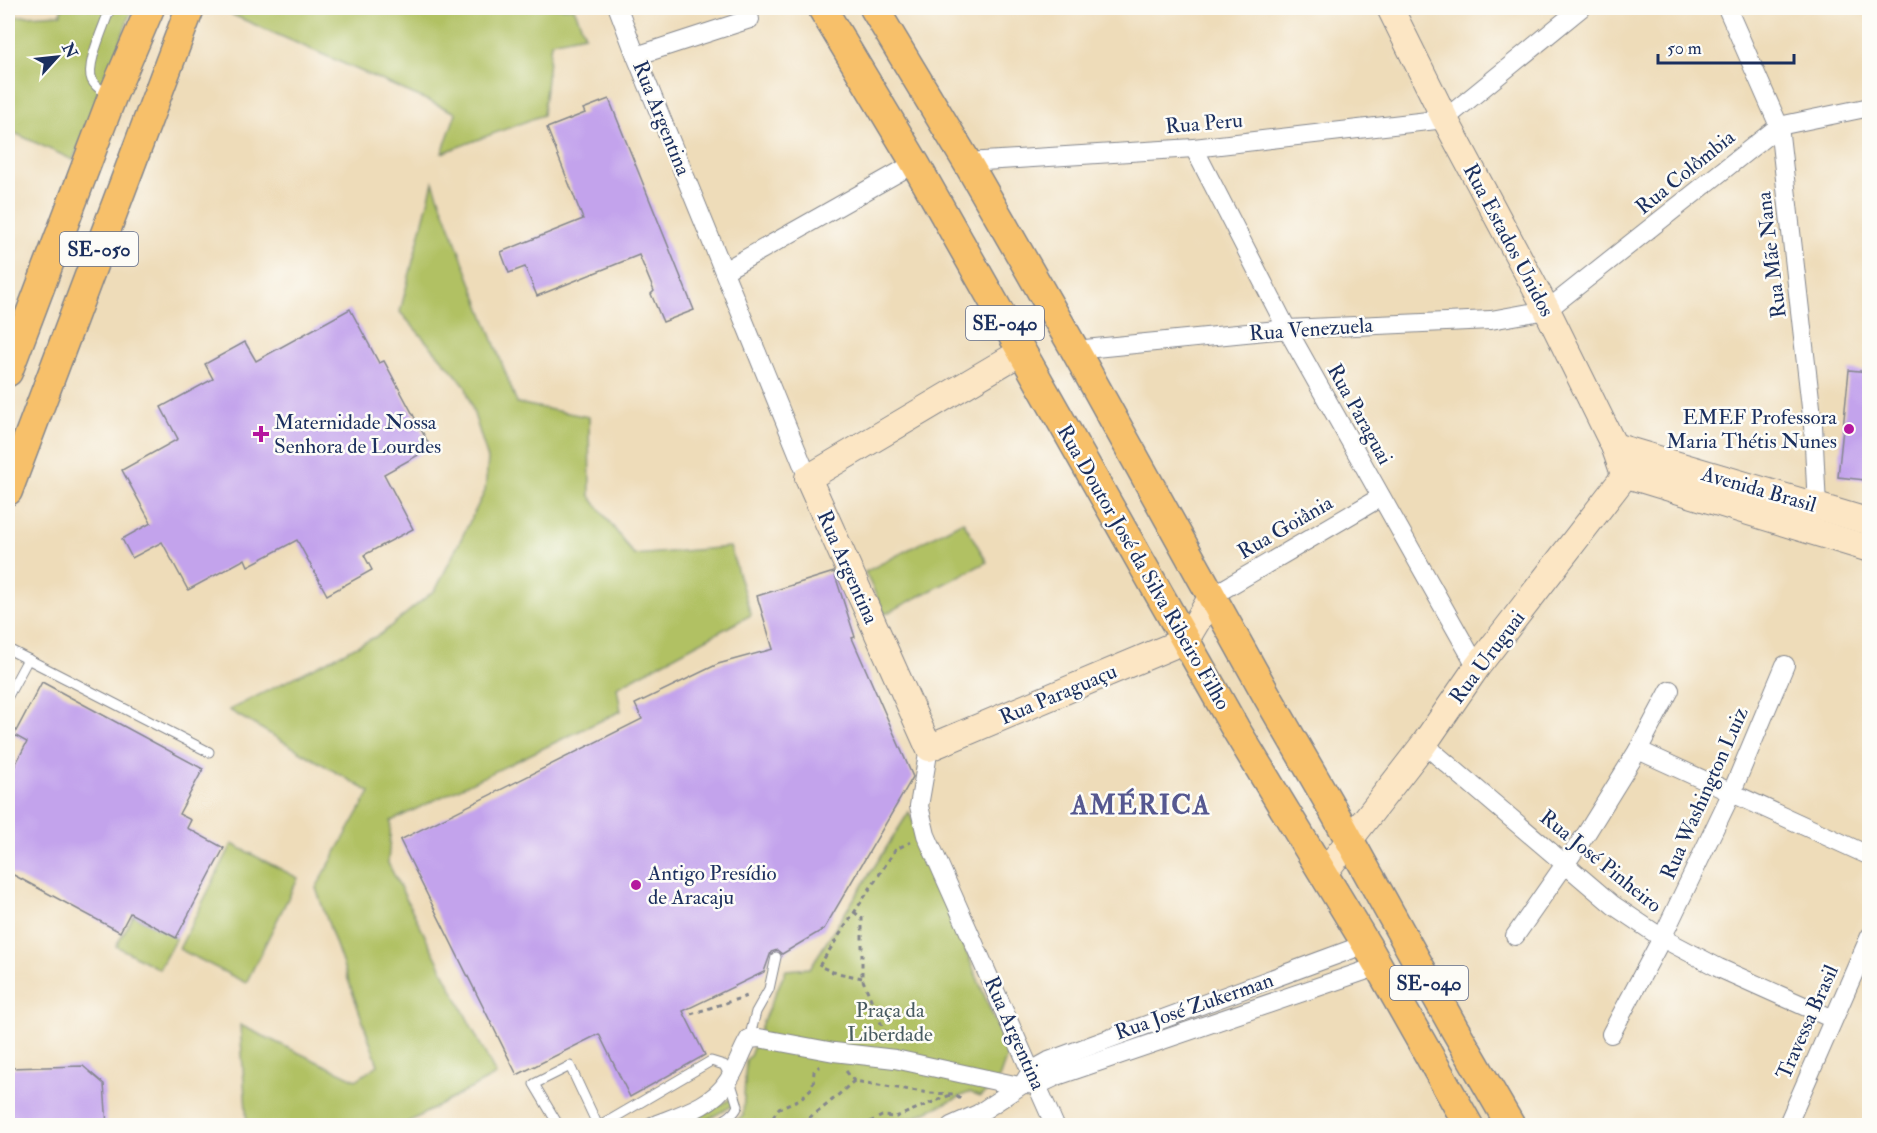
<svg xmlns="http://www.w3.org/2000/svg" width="1877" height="1133" font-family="'IM FELL Double Pica',serif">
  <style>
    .green { fill: #b1c164; stroke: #667861; stroke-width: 1.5 }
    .building { fill: #c3a3ec }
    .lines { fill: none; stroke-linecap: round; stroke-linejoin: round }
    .lane-casing { stroke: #84868c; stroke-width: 11 }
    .street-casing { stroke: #84868c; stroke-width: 20 }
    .secondary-casing { stroke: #84868c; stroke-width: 28 }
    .primary-casing { stroke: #84868c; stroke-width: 31 }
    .path { stroke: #84868c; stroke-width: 3; stroke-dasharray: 4.5 4.5; stroke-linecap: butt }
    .lane { stroke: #fff; stroke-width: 9 }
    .street { stroke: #fff; stroke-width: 18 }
    .secondary { stroke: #fce6c4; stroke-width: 26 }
    .primary { stroke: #f7c06b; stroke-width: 28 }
    .poi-dot { fill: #b5179e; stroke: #fdfcf7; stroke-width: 2 }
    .labels { text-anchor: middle; stroke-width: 5; stroke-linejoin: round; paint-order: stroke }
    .shield { fill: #fdfcf7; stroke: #5f6c8c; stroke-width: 1.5 }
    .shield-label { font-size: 20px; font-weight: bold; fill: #1b2f5e }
    .street-label { font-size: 21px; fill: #1b2f5e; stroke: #fdfcf7 }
    .poi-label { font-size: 21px; fill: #1b2f5e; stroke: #fdfcf7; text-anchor: start }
    .park-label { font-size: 21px; fill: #485b60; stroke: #fdfcf7 }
    .district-label { font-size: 27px; font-weight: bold; letter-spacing: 1.5px; fill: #565890; stroke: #fdfcf7 }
  </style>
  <rect width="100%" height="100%" fill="#fdfcf7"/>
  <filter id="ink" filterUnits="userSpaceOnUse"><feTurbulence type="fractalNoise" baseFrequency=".0167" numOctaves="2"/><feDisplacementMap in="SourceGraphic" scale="12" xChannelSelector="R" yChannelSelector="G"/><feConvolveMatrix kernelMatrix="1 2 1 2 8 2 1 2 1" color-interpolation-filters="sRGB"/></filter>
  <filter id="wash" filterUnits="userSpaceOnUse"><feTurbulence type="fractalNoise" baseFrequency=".008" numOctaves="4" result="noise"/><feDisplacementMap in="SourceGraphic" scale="24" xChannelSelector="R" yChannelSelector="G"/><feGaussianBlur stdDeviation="1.35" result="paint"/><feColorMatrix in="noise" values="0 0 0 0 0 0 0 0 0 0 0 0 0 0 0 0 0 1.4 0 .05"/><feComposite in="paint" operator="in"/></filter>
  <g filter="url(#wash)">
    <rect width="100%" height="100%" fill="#eedcb9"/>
    <g class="green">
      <polygon points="61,8 132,8 108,76 73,160 8,130 8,17 61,14"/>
      <polygon points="227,8 574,8 585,35 551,42 543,115 442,153 456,113 226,12"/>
      <polygon points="433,182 517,403 589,417 590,496 634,555 730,547 751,615 617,687 621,711 391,821 388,863 496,1075 403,1125 247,1125 240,1025 356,1080 378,1065 316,888 370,792 229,710 381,634 436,589 485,491 488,459 465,385 400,312"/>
      <polygon points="963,521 987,562 885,614 865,572"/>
      <polygon points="909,812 1008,1053 996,1087 979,1097 970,1092 910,1119 917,1125 916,1125 725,1126 743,1116 746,1060 750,1056 763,1021 786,970 810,968"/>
      <polygon points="232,844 298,878 246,983 179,949"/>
      <polygon points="134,915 176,938 159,969 116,946"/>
      <polygon points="734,1097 736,1104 697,1125 682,1126"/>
    </g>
    <g id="blocks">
      <g class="building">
        <polygon points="609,99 694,310 663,322 651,294 654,291 639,255 537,296 525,267 509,273 501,252 583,219 547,128 585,113 583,109"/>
        <polygon points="350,309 379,363 384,361 431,448 384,474 413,529 364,555 372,570 327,595 297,540 248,566 245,559 188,590 162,542 132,558 122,539 151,523 122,470 178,439 161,407 213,379 205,364 245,342 256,361"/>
        <polygon points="1849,370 1869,372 1869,439 1865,480 1838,477"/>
        <polygon points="834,572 855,637 852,638 913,777 824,929 782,954 777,950 771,952 764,972 683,1011 705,1055 630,1097 599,1034 517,1075 400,840 642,719 635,704 718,664 773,649 757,596"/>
        <polygon points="42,682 203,769 179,814 191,820 187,828 224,848 176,938 130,913 120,932 8,872 8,779 27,742 14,735"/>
        <polygon points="83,1066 104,1084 107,1125 8,1125 8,1068"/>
      </g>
    </g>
  </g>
  <g filter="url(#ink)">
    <use href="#blocks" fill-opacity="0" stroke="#84868c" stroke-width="1.5"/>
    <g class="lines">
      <defs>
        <g id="lane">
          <path d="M110 96C103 91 96 88 92 80 85 65 105 25 110 8"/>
          <polyline points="8,649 209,752"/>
          <polyline points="8,696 28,659"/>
          <polyline points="749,1039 756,1012 769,989 776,957"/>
          <polyline points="559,1126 534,1084 570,1066 598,1126"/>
          <path d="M600 1126 711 1061 724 1065 727 1071 738 1106C733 1117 723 1120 713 1126"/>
        </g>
        <g id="street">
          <polyline points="618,8 636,56 808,478"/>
          <polyline points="1727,8 1779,126 1813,425 1817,507"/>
          <polyline points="636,56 750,19"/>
          <polyline points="1194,148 1287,329 1477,667"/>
          <polyline points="967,162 1194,148 1445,119 1581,8"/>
          <polyline points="724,271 915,163"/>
          <polyline points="1075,350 1287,329 1491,320 1547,310 1779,126 1870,107"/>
          <polyline points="1212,596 1381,497"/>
          <polyline points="1424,744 1613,905 1662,938 1719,968 1833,1019"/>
          <polyline points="929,748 919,806 926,835 1055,1126"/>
          <polyline points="1638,750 1870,856"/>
          <polyline points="1515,936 1586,834 1638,750 1670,690"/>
          <polyline points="1611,1034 1662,938 1731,794 1785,665"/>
          <polyline points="1026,1084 1038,1085 1057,1076 1379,966"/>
          <path d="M652 1126C679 1115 712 1107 728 1081 737 1068 741 1052 749 1039L759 1038 834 1052 895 1059 1019 1086"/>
          <polyline points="951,1126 978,1114 1023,1084 1031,1071 1049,1061 1366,944"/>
          <polyline points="1787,1126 1870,936"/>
        </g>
        <g id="secondary">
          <polyline points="1390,8 1445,119 1547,310 1614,446 1624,474"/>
          <polyline points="1021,352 808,478 929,748 1186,640 1212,596"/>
          <polyline points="1614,446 1870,522"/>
          <polyline points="1624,474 1870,549"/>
          <polyline points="1324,873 1424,744 1477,667 1620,482 1624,474"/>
        </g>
        <g id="primary">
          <polyline points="822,8 915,163 1235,728 1366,944 1469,1126"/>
          <polyline points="874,8 967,162 1075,350 1266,694 1329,803 1454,1028 1511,1126"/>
          <polyline points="8,372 112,97 150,8"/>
          <polyline points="8,491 190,8"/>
        </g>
      </defs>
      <use href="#lane" class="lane-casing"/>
      <use href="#street" class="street-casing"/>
      <use href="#secondary" class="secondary-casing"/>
      <use href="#primary" class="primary-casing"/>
      <g class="path">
        <polyline points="765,12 777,8"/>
        <polyline points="854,912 862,918 862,978 888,1040"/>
        <polyline points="862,978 833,972 819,966 896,849 911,842"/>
        <polyline points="691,1014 750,995"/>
        <polyline points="846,1071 854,1081 929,1093 954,1094 963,1101"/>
        <polyline points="775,1126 774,1115 779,1108 800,1099 813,1087 814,1071 820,1066"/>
        <path d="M793 1126C816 1117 835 1097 854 1081"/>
        <polyline points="862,1126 882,1116 896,1117 953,1094"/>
      </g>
      <use href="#lane" class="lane"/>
      <use href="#street" class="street"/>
      <use href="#secondary" class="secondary"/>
      <use href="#primary" class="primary"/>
    </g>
  </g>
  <g class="poi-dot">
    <circle cx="1849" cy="429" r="6"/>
    <path d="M258 425h6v6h6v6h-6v6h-6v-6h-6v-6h6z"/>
    <circle cx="636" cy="885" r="6"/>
  </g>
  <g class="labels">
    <g class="shield">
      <rect x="60" y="232" width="78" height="34" rx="4.5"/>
      <rect x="966" y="306" width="78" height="34" rx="4.5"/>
      <rect x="1390" y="966" width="78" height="34" rx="4.5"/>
    </g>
    <g class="shield-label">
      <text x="99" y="256">SE-050</text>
      <text x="1005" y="330">SE-040</text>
      <text x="1429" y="990">SE-040</text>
    </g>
    <g class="street-label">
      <text transform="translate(662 118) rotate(68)" y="7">Rua Argentina</text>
      <text transform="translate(1204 123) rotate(-5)" y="7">Rua Peru</text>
      <text transform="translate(1685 172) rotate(-39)" y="7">Rua Colômbia</text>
      <text transform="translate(1509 240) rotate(62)" y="7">Rua Estados Unidos</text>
      <text transform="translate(1771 255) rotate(-97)" y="7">Rua Mãe Nana</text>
      <text transform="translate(1311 329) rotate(-4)" y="7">Rua Venezuela</text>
      <text transform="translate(1360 414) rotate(61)" y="7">Rua Paraguai</text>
      <text transform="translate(1759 489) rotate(16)" y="7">Avenida Brasil</text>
      <text transform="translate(1285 527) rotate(-30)" y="7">Rua Goiânia</text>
      <text transform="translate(848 567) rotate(66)" y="7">Rua Argentina</text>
      <text transform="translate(1144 567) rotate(60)" y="7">Rua Doutor José da Silva Ribeiro Filho</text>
      <text transform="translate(1487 657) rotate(-53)" y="7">Rua Uruguai</text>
      <text transform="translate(1058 694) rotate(-23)" y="7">Rua Paraguaçu</text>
      <text transform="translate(1704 793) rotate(-66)" y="7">Rua Washington Luiz</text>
      <text transform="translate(1601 861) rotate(39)" y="7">Rua José Pinheiro</text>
      <text transform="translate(1194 1006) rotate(-19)" y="7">Rua José Zukerman</text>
      <text transform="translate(1807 1022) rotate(-66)" y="7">Travessa Brasil</text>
      <text transform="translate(1015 1033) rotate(66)" y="7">Rua Argentina</text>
    </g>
    <g class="poi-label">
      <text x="1837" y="424" text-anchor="end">EMEF Professora<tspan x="1837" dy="24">Maria Thétis Nunes</tspan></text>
      <text x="274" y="429">Maternidade Nossa<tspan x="274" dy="24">Senhora de Lourdes</tspan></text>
      <text x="648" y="880">Antigo Presídio<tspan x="648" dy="24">de Aracaju</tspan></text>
    </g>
    <g class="park-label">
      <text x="890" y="1017">Praça da<tspan x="890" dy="24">Liberdade</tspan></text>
    </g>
    <g class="district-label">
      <text x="1141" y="814">AMÉRICA</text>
    </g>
  </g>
  <rect width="1877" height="1133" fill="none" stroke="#fdfcf7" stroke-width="30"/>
  <g transform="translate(57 57) rotate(63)" stroke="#fdfcf7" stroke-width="4.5" paint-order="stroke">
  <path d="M0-4.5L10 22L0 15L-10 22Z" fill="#1b2f5e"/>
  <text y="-9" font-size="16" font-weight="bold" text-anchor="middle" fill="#1b2f5e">N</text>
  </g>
  <path d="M1658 54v9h136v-9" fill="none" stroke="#1b2f5e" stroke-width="3"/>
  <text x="1667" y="54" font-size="18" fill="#1b2f5e" stroke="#fdfcf7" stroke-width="4.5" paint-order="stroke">50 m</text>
</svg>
